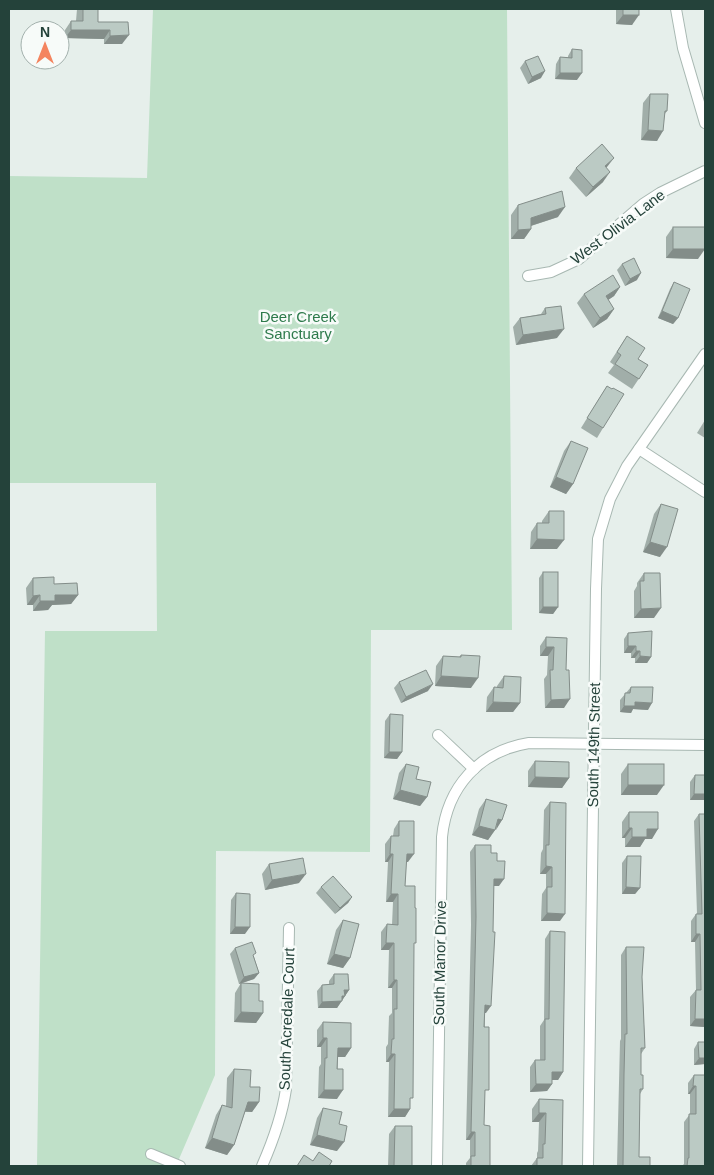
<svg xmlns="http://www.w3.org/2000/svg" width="714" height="1175" font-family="Helvetica,sans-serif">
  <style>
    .green { fill: #bfe0c8 }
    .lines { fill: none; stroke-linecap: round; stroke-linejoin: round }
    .street-casing { stroke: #a8b8b2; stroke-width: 12 }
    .street { stroke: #fff; stroke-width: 10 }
    .wall { fill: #a1aea9 }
    .shaded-wall { fill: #838d89 }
    .building { fill: #bbcac4; stroke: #838d89 }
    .labels { text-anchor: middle; stroke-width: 5; stroke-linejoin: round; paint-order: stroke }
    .street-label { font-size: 15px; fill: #24423a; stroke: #f7fbf9 }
    .park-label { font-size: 15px; fill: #2d7a4b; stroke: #f7fbf9 }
  </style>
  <rect width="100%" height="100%" fill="#e6efeb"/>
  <polygon class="green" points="153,9 507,9 512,630 371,630 370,852 216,851 215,1075 176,1166 37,1166 45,631 157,631 156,483 9,483 9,176 147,178"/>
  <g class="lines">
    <defs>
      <g id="street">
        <polyline points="676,9 683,48 705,123"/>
        <polyline points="528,276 551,272 579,259 643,204 660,193 705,171"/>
        <polyline points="639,449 705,492"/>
        <polyline points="438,735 474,769"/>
        <polyline points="151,1154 180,1166"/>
        <path d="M262 1166C273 1141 282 1116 286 1089L289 928"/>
        <path d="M437 1166 442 837C447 787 479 751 529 743L705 745"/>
        <polyline points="588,1166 596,589 598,539 610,499 627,466 705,354"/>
      </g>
    </defs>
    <use href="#street" class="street-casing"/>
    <use href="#street" class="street"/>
  </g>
  <g class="wall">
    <polygon points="77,9 98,9 98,22 128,22 122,44 104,44 104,39 65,38 65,30 71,21 76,21"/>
    <polygon points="616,9 639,9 632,25 616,24"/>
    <polygon points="572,49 577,80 555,79 556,64 560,57 568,58 568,56"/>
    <polygon points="525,61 541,78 528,84 520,68"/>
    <polygon points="650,94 667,111 664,115 657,141 641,140 643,103"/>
    <polygon points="576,168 606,168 603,182 586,197 569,178"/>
    <polygon points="518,205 558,217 531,226 531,229 524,239 511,239 511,215"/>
    <polygon points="673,227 698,259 666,258 666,237"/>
    <polygon points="622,264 637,280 625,286 617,270"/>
    <polygon points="674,282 678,318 673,324 658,318 670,289"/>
    <polygon points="620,287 614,296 608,300 614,309 607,319 593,328 577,303 584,294"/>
    <polygon points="545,308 557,338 516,345 513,327 520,318 541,314"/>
    <polygon points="627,336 638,359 648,365 632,389 608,373 614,365 610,362"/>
    <polygon points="607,386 603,428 597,438 581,428"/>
    <polygon points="705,420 705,438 697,433"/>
    <polygon points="571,441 573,484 566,494 550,487 564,451"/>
    <polygon points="661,504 660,557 643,552 654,514"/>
    <polygon points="549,511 557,549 530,549 531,532 537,523 542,523 542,521"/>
    <polygon points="543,572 558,607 553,614 539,613 539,578"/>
    <polygon points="644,573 654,618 634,618 634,591 637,586 637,583"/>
    <polygon points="33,578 54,584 78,595 71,604 52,605 48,610 33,611 33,605 27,605 26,588"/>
    <polygon points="628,633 651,657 647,663 635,663 635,658 631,658 631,653 624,653 624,639"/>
    <polygon points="546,637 567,638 564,708 545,708 544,679 547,675 548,656 540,656 540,646"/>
    <polygon points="461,655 471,688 435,686 436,666 443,656 459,657"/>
    <polygon points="504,676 520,703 513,712 486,712 487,697 494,687 497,688 497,686"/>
    <polygon points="399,682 428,691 401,703 394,688"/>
    <polygon points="631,687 648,710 633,709 631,713 620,712 620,700"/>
    <polygon points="390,714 402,752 397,759 384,758 385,721"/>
    <polygon points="535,761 569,778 562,788 528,787 528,771"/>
    <polygon points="406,764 427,797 420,806 393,799 399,773"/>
    <polygon points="628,764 657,795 621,795 621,774"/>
    <polygon points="695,775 705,775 705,800 690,800 690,782"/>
    <polygon points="486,799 502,820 488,840 472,835 479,809"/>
    <polygon points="550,802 560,921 541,921 542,894 546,888 546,874 540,874 541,853 543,849 544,810"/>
    <polygon points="629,812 652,839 645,839 640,847 625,847 625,838 622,838 622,822"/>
    <polygon points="699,814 705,814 705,1027 690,1026 690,997 696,990 695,942 691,942 691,921 696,914 697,914 694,821"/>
    <polygon points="399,821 408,862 406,862 405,886 413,946 410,1109 405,1117 388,1117 389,1062 386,1062 386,1047 388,1044 389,1016 392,1013 392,988 388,988 389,950 381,950 381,932 387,924 392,925 393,902 386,902 388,862 385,862 385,844 391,836 393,836 394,829"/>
    <polygon points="475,845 497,861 499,886 494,886 486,1013 485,1013 484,1125 490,1166 466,1166 466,1163 470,1158 470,1140 466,1140 471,925 470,852"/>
    <polygon points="627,856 640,888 635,894 622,894 622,863"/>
    <polygon points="269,864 299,883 265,890 262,874"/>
    <polygon points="321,887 352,897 348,903 335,914 316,893"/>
    <polygon points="236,893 245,934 230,934 231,900"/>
    <polygon points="343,920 350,958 343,968 327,964 336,930"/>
    <polygon points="550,931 563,1072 558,1080 552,1080 552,1084 547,1091 530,1092 530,1067 535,1060 540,1060 540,1026 544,1020 545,939"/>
    <polygon points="626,947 642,977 645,1048 641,1054 641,1075 643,1089 640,1094 639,1157 650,1166 617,1166 620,1041 621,1039 621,955"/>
    <polygon points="235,948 254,957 259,973 254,979 239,984 230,954"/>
    <polygon points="334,974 349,990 337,1008 318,1008 317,991 322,985 329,984 329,981"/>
    <polygon points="241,983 259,1001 263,1013 256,1023 234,1022 235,993"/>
    <polygon points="323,1022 351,1048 345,1057 338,1057 337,1099 318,1098 319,1067 321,1064 321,1047 317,1047 317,1030"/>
    <polygon points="698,1042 705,1064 694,1065 694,1049"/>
    <polygon points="234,1069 250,1087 259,1102 252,1112 245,1112 234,1145 227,1155 205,1148 216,1115 222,1105 226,1106 227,1078"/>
    <polygon points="694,1075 705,1075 705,1166 682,1166 684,1164 684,1122 690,1114 690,1094 688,1094 688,1083"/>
    <polygon points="539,1099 563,1100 562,1166 531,1166 537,1158 537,1153 538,1151 539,1122 532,1122 532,1109"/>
    <polygon points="323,1108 339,1124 337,1151 310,1145 317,1118"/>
    <polygon points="395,1126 412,1166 388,1166 389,1134"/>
  </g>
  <g class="shaded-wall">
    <polygon points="623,15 639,15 632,25 616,24"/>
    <polygon points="71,30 110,30 104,39 65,38"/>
    <polygon points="129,35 122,44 104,44 110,36"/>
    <polygon points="545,71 541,78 528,84 532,77"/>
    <polygon points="560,73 582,73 577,80 555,79"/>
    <polygon points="648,130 663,131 657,141 641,140"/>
    <polygon points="614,158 607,167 598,176 605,166"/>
    <polygon points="610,172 603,182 586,197 593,187"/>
    <polygon points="565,207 558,217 524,228 531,218"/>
    <polygon points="531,229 524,239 511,239 518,230"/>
    <polygon points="673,249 705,249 698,259 666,258"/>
    <polygon points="641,273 637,280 625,286 630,279"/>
    <polygon points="620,287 614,296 599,306 606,296"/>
    <polygon points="614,309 607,319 593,328 600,318"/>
    <polygon points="662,311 678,318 673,324 658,318"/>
    <polygon points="564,329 557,338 516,345 523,335"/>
    <polygon points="556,477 573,484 566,494 550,487"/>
    <polygon points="537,539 564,540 557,549 530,549"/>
    <polygon points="650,542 667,547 660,557 643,552"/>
    <polygon points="40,595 33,605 27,605 33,596"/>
    <polygon points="55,595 78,595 71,604 52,605 48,610 33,611 40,601"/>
    <polygon points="543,607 558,607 553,614 539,613"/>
    <polygon points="661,608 654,618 634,618 641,609"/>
    <polygon points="628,646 636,646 631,653 624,653"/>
    <polygon points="546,647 554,647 548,656 540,656"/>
    <polygon points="636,651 640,651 635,658 631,658"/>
    <polygon points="640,656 651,657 647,663 635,663"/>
    <polygon points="441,676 478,678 471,688 435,686"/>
    <polygon points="433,684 428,691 401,703 406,697"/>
    <polygon points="570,699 564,708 545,708 551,700"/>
    <polygon points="493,702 520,703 513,712 486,712"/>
    <polygon points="635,702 652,703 648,710 633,709 631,713 620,712 624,706"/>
    <polygon points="389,752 402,752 397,759 384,758"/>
    <polygon points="535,777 569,778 562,788 528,787"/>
    <polygon points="628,785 664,785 657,795 621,795"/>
    <polygon points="400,790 427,797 420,806 393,799"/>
    <polygon points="694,794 705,794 705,800 690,800"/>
    <polygon points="498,819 502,820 496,830"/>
    <polygon points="479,826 495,830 488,840 472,835"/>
    <polygon points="629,828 632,828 625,838 622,838"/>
    <polygon points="647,829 658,829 652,839 645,839 640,847 625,847 632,837"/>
    <polygon points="390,854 393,854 388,862 385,862"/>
    <polygon points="407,854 414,854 408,862 401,862"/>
    <polygon points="546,866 552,867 546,874 540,874"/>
    <polygon points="306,874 299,883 265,890 272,880"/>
    <polygon points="494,879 504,879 499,886 489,886"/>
    <polygon points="626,887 640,888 635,894 622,894"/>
    <polygon points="391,894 398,894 393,902 386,902"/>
    <polygon points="352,897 348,903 335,914 340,908"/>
    <polygon points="547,913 565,914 560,921 541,921"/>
    <polygon points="235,927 250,927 245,934 230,934"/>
    <polygon points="696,934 700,934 695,942 691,942"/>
    <polygon points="386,943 394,943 389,950 381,950"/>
    <polygon points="334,954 350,958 343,968 327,964"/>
    <polygon points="259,973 254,979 239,984 244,977"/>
    <polygon points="394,980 397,980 392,988 388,988"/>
    <polygon points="344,990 349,990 337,1008 318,1008 322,1002"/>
    <polygon points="485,1005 491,1006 486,1013 480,1013"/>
    <polygon points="241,1012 263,1013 256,1023 234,1022"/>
    <polygon points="695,1019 705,1019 705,1027 690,1026"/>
    <polygon points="323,1038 327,1038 321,1047 317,1047"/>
    <polygon points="338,1048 351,1048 345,1057 332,1057"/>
    <polygon points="391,1054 395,1054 389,1062 386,1062"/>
    <polygon points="699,1058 705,1058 705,1064 694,1065"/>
    <polygon points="552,1072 563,1072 558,1080 547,1080"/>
    <polygon points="536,1084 552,1084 547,1091 530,1092"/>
    <polygon points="693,1086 696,1086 690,1094 688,1094"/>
    <polygon points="324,1090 343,1090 337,1099 318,1098"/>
    <polygon points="248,1102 259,1102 252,1112 241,1111"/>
    <polygon points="394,1109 410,1109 405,1117 388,1117"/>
    <polygon points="539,1113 546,1113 539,1122 532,1122"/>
    <polygon points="471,1132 475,1132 470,1140 466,1140"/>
    <polygon points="317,1135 344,1142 337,1151 310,1145"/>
    <polygon points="212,1138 234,1145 227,1155 205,1148"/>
  </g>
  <g class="building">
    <polygon points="83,9 98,9 98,22 128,22 129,35 110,36 110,30 71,30 71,21 83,21"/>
    <rect x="623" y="9" width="16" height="6"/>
    <polygon points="572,49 582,50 582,73 560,73 560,57 572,58"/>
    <polygon points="538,56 545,71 532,77 525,61"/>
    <polygon points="650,94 668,94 667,111 665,111 663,131 648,130"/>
    <polygon points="602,144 614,158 605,166 610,172 593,187 576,168"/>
    <polygon points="562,191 565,207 531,218 531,229 518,230 518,205"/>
    <rect x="673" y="227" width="32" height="22"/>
    <polygon points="634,258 641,273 630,279 622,264"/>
    <polygon points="613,275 620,287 606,296 614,309 600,318 584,294"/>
    <polygon points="674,282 690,289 678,318 662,311"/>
    <polygon points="561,306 564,329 523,335 520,318 546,314 545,308"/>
    <polygon points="627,336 645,348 638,359 648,365 639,379 615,364 621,355 617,352"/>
    <polygon points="607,386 612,389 613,388 624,394 603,428 587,418"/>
    <polygon points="571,441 588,448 573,484 556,477"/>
    <polygon points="661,504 678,509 667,547 650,542"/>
    <polygon points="549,511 564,511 564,540 537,539 537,523 549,523"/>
    <rect x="543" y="572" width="15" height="35"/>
    <polygon points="644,573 660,573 661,608 641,609 640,581 644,581"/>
    <polygon points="54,577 54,584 77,583 78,595 55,595 55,601 40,601 40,595 33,596 33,578"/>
    <polygon points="652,631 651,657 640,656 640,651 636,651 636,646 628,646 628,633"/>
    <polygon points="546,637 567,638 566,670 569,670 570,699 551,700 550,670 553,670 554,647 546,647"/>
    <polygon points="461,655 480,656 478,678 441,676 443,656 461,657"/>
    <polygon points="426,670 433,684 406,697 399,682"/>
    <polygon points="504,676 521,677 520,703 493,702 494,687 503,688"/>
    <polygon points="631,687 653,687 652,703 635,702 635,706 624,706 625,693 630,693"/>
    <polygon points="390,714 403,715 402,752 389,752"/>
    <polygon points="535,761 569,762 569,778 535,777"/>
    <polygon points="406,764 419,767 416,779 431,782 427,797 400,790"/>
    <rect x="628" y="764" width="36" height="21"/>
    <polygon points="695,775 705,775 705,794 694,794"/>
    <polygon points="486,799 507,805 502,820 498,819 495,830 479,826"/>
    <polygon points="550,802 566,803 565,914 547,913 547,887 552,887 552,867 546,866 546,845 549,845"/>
    <polygon points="629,812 658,812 658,829 647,829 647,837 632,837 632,828 629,828"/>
    <polygon points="699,814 705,814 705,1019 695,1019 696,990 701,990 700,934 696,934 696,914 702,914"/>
    <polygon points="399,821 414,821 414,854 407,854 405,886 415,886 415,908 416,908 416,943 414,943 413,1098 410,1098 410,1109 394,1109 395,1054 391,1054 392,1039 394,1039 394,1009 397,1009 397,980 394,980 394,943 386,943 387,924 398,925 398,894 391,894 393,854 390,854 391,836 399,836"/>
    <polygon points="475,845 491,845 491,853 497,853 497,861 505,861 504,879 494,879 493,932 495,932 491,1006 485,1005 484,1027 489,1027 489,1090 485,1090 484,1125 490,1126 490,1166 471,1166 471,1156 475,1156 475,1132 471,1132 476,917"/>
    <polygon points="627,856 641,856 640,888 626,887"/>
    <polygon points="303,858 306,874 272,880 269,864"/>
    <polygon points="333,876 352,897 340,908 321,887"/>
    <polygon points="236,893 250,894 250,927 235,927"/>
    <polygon points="343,920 359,924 350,958 334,954"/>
    <polygon points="550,931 565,932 563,1072 552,1072 552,1084 536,1084 535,1060 545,1060 545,1019 549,1019"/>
    <polygon points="252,942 256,953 253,955 259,973 244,977 235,948"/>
    <polygon points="626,947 644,947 642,977 645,1048 641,1048 641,1075 643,1075 643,1089 640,1089 639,1157 650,1157 650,1166 623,1166 624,1074 625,1034 627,1034"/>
    <polygon points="334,974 348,974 349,990 344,990 345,996 342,996 342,1001 322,1002 322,985 334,984"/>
    <polygon points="241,983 259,984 259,1001 263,1001 263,1013 241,1012"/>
    <polygon points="323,1022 351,1023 351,1048 338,1048 337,1069 343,1069 343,1090 324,1090 325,1058 327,1058 327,1038 323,1038"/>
    <polygon points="698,1042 705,1042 705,1058 699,1058"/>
    <polygon points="234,1069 251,1070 250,1087 260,1087 259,1102 248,1102 234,1145 212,1138 222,1105 232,1108"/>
    <polygon points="694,1075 705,1075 705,1166 687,1166 688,1158 689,1158 689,1114 696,1114 696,1086 693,1086"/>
    <polygon points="539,1099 563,1100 562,1166 537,1166 537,1158 543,1158 543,1144 545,1144 546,1113 539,1113"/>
    <polygon points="323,1108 342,1112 339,1124 347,1126 344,1142 317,1135"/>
    <polygon points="395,1126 412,1126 412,1166 394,1166"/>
    <polygon points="319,1152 332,1161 329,1166 297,1166 304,1155 313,1161"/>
  </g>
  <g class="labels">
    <g class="street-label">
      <text transform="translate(618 227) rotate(-37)" y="5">West Olivia Lane</text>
      <text transform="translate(594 745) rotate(-89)" y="5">South 149th Street</text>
      <text transform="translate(440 963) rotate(-89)" y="5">South Manor Drive</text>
      <text transform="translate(287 1019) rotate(-88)" y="5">South Acredale Court</text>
    </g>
    <g class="park-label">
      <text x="298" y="322">Deer Creek<tspan x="298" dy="17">Sanctuary</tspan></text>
    </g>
  </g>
  <rect width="714" height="1175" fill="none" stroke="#24423a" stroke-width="20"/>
  <g transform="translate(45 45)"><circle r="24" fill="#f7fbf9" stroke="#a3b1ad"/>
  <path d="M0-4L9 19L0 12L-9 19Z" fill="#f4845f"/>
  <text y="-8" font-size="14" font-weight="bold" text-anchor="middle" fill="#24423a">N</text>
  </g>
</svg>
